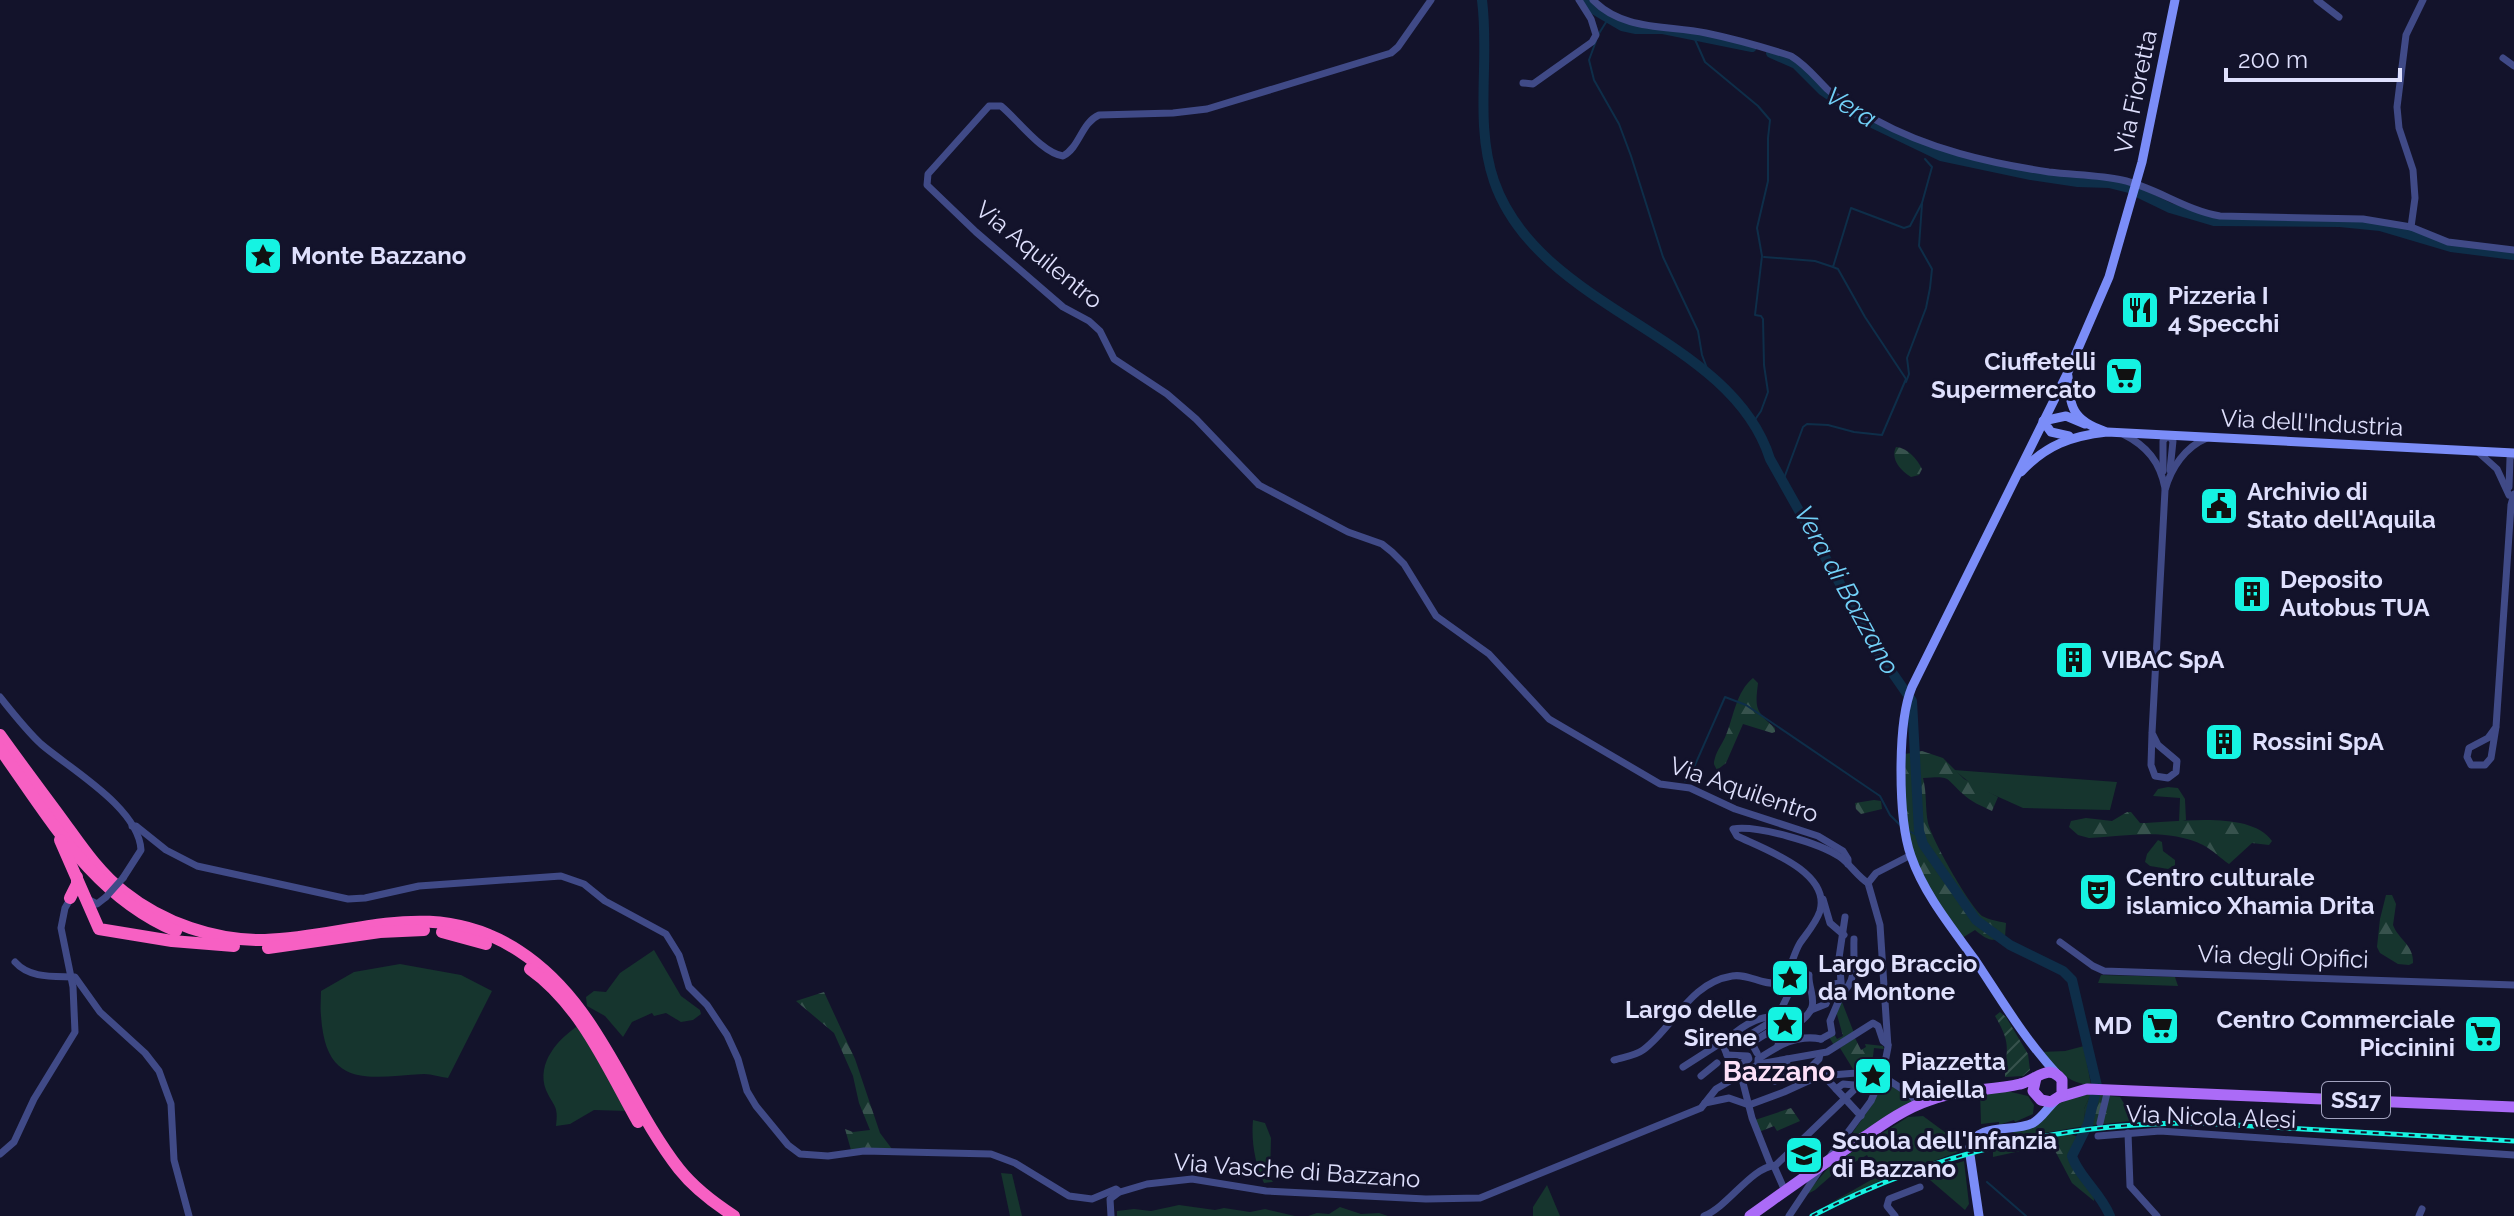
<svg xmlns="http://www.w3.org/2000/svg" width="2514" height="1216" font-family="Raleway,sans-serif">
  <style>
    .green { fill: #16352e }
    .forest { fill: url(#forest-firs) }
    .garden { fill: url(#garden-furrows) }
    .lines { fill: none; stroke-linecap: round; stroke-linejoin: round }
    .stream { stroke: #0e2e49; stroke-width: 2 }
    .river { stroke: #0e2e49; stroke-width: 10 }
    .street { stroke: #404a87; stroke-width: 7 }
    .secondary { stroke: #7b8df8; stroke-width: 9 }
    .primary { stroke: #ab6bf7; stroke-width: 11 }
    .highway { stroke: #f760c3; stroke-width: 12 }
    .rail-casing { stroke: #15f3e2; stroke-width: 5 }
    .rail { stroke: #13132b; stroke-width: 2; stroke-dasharray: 6; stroke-linecap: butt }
    .street-bridge { stroke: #404a87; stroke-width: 7 }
    .labels { text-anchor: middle; stroke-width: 6; stroke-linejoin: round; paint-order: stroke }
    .shield { fill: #13132b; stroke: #a2a2be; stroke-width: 2 }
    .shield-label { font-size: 22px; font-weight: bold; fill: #dfe0fd }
    .street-label { font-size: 24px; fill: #dfe0fd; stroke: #13132b }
    .poi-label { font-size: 24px; font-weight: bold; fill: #dfe0fd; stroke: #13132b; text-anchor: start }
    .water-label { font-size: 26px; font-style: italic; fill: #72d1f8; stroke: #13132b }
    .quarter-label { font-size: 28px; font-weight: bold; fill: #fde0f8; stroke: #13132b }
  </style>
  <defs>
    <pattern id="forest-firs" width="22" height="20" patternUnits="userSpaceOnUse" patternTransform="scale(2)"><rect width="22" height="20" fill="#16352e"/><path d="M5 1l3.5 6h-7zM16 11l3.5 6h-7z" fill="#37524d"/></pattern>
    <pattern id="garden-furrows" width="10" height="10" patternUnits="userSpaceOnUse" patternTransform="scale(2)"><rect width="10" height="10" fill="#16352e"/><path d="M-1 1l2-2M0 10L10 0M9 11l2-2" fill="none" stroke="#37524d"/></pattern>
  </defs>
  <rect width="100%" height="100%" fill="#13132b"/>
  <g class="green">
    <polygon points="1954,770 2117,782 2110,810 2023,808 1974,786"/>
    <polygon points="2168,787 2178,788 2185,799 2186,820 2179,822 2180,798 2153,796 2158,789"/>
    <polygon points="2158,840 2162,842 2163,851 2175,860 2175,865 2168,869 2150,866 2145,862 2147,854"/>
    <polygon points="654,950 681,996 700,1010 701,1014 693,1020 681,1022 666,1013 654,1016 652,1013 632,1022 623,1037 605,1016 587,1006 586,997 594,991 606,992 620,973"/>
    <path d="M400 964 461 975 492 991 448 1078C440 1077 432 1074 424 1074 368 1077 326 1090 321 1016 320 1007 321 999 321 991L354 972Z"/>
    <polygon points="2101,975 2175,977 2178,986 2098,983"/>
    <path d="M579 1025 628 1111 594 1110 570 1124 556 1126C559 1105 553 1106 546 1090 536 1063 558 1039 579 1025Z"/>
    <path d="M2084 1046 2091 1085C2070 1084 2052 1068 2040 1052L2065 1051Z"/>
    <polygon points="1884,1080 1913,1101 1854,1137 1853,1132 1872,1105"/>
    <polygon points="2007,1091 2028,1096 2034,1105 2033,1114 2015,1122 2014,1120 1999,1125 1999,1122 1981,1124 1980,1092"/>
    <polygon points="2075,1094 2091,1094 2084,1109 2085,1126 2014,1138 2013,1131"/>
    <polygon points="1923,1116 1961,1144 1961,1151 1882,1180 1827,1205 1878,1176 1867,1155 1831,1176 1815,1190 1804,1196 1830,1166 1908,1117"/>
    <path d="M1253 1120 1265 1123 1271 1138 1270 1178 1273 1182 1264 1183C1255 1164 1251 1141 1253 1120Z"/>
    <polygon points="2039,1140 2038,1147 1993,1157 1993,1150"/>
    <polygon points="1964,1161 1969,1204 1965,1210 1923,1174"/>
    <polygon points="1001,1173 1012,1174 1022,1216 1010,1216"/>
    <polygon points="1547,1185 1560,1216 1533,1216 1533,1207"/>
    <polygon points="1179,1205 1215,1210 1224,1208 1250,1212 1265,1209 1295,1216 1117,1216 1117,1211 1134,1209 1151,1211"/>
    <polygon points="1340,1207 1361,1214 1379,1213 1388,1216 1308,1216 1317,1213 1329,1214"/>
  </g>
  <g class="forest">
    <path d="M1896 447C1908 448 1917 459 1922 469L1919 475 1911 477C1901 471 1890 459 1896 447Z"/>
    <path d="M1753 678 1758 683C1755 708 1755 711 1775 728V732L1772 733 1743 724 1726 763 1717 770C1714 764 1713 765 1715 758 1717 750 1723 743 1726 735 1734 716 1736 692 1753 678Z"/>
    <path d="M1922 751 1943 758 1964 779 1998 797 1992 811C1982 806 1971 802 1963 794 1944 777 1952 776 1923 778 1927 793 1925 808 1928 823 1932 840 1969 905 1982 916 1989 920 1998 921 2006 923L2005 937C1992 943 1986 939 1975 930L1962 938C1945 911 1924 885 1913 856 1903 830 1906 782 1905 754Z"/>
    <polygon points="1874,800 1881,801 1882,809 1861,814 1856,809 1855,803"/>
    <path d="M2127 812H2131L2140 823C2173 823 2250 809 2272 841L2269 845 2252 843 2229 864C2220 858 2214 851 2203 845 2168 828 2127 836 2089 838L2078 835 2069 827 2071 821 2086 818 2112 821Z"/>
    <path d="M2386 895H2392L2396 904 2393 925C2398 939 2414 945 2413 963L2409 965 2398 964 2380 953 2377 947 2380 919Z"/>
    <polygon points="824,992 855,1059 880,1133 892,1149 851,1150 845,1129 853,1132 870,1130 859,1103 853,1076 834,1033 796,1001"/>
    <polygon points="1842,1002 1854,1033 1835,1047 1829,1037 1834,1034 1837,1039 1843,1036 1836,1011"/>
    <polygon points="1855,1038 1861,1050 1866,1047 1865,1044 1883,1046 1884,1049 1874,1048 1872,1064 1860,1063 1859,1069 1853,1069 1840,1048"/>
    <polygon points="2091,1094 2120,1097 2128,1110 2130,1121 2085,1126 2084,1109"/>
    <polygon points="1791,1108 1800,1121 1777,1131 1774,1126 1759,1132 1755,1120"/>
    <path d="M2069 1134 2082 1138 2083 1142 2072 1150C2072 1171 2095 1180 2094 1201L2072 1183 2052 1145 2038 1147 2039 1140Z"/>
  </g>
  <path class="garden" d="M2000 1012 2006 1017 2028 1054 2030 1070 2023 1076 2005 1077C2006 1047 2012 1045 1995 1016Z"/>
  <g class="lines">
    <g class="stream">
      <polyline points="1598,35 1608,19"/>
      <polyline points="1693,35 1705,62 1758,106 1770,120 1768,138 1768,181 1757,228 1762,256 1755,315 1761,316 1763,319 1764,365 1768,392 1761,411 1752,424"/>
      <polyline points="1596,41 1589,60 1594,80 1619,124 1631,156 1663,257 1698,331 1702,355 1711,379"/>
      <polyline points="1764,257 1815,261 1833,267 1851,208 1904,228 1910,226 1922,203 1932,167 1925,159"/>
      <polyline points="1906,382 1909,374 1907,358 1926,308 1930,288 1932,269 1919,246 1922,204"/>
      <polyline points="1783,481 1803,427 1807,424 1828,425 1854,432 1882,435 1906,379 1865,317 1838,269 1833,267"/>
      <polyline points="1685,781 1695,765 1725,697 1746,705 1880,796 1890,815 1901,826"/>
      <polyline points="1911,832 1921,838"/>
      <polyline points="1987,1182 2026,1216"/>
    </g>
    <g class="river">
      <path d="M1482 0C1490 60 1474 123 1494 181 1539 311 1730 333 1770 459L1880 655 1912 701 1919 831 1923 844 1976 920 2010 945 2063 971 2072 980 2097 1086 2088 1124 2072 1156C2078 1176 2101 1193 2110 1216"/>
      <polyline points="1585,0 1593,9 1622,26 1636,29 1663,29 1752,47"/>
      <polyline points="1771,53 1796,64 1822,90 1866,120 1941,156 2031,175 2078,182 2109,183 2129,188"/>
      <polyline points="2139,193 2170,208 2214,221 2340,222 2380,226 2451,247 2514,255"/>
    </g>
    <g class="street">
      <path d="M1431 0 1398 47 1391 53 1207 109 1173 113 1099 115C1081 123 1080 147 1063 156 1042 153 1018 120 1001 106H989L928 174 927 185 976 232 1063 307 1089 321 1100 331 1114 359 1167 394 1196 419 1259 485 1348 532 1382 544 1392 552 1404 564 1436 616 1489 654 1549 719 1660 784 1690 788 1735 809 1818 836 1843 851 1848 859V864"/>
      <path d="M1593 0C1623 31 1667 25 1706 33 1735 39 1763 47 1791 56 1806 65 1815 77 1827 89 1840 101 1859 110 1874 119 1928 149 1989 163 2049 172 2073 175 2099 175 2122 180 2157 188 2185 210 2220 216L2363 219 2411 227 2448 242 2514 250"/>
      <polyline points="2317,0 2339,17"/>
      <polyline points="2503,58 2514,66"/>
      <polyline points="1523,83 1533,84 1592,42 1596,35 1591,19 1579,0"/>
      <polyline points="2411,227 2415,198 2413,170 2399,128 2397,107 2406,35 2423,0"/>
      <path d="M2123 434C2147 446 2160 462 2165 488"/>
      <polyline points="2168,435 2173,441 2170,470"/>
      <polyline points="2478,452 2497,469 2509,495"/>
      <polyline points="2163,471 2163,441 2168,435"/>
      <polyline points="2509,487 2510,458 2514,453"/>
      <path d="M0 697C13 713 26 730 41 744 70 769 139 808 141 850L123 878"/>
      <polyline points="2496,727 2488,738 2469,748 2467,757 2471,765 2485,765 2491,758 2496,727 2511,505 2514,494"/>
      <path d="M2152 733 2158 745 2177 761 2176 772 2168 778 2155 776 2151 765 2152 733 2165 490C2171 468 2185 447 2207 438"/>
      <polyline points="132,826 136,826 166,850 197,866 348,899 365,898 419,886 561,876 584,884 605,901 666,934 679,955 689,987 707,1005 727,1035 738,1059 747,1091 756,1106 788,1145 800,1154 828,1156 864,1151 991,1154 1015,1163 1069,1196 1092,1199 1116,1189 1120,1192 1147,1184 1192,1179 1266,1191 1426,1199 1480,1198 1701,1108 1716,1089 1759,1064 1827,1052 1873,1023 1878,1026 1883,1041 1888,1045"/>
      <polyline points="1868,883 1880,925 1888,1047 1883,1073"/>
      <polyline points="1868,883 1876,873 1911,855"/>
      <polyline points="87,899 97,904 106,897"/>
      <polyline points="1823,899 1830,923 1844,935"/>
      <polyline points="2060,942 2093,966 2104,971 2514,985"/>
      <path d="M15 962C30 979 55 976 75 977L100 1012 145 1053 159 1071 171 1104 174 1160 189 1216"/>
      <path d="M1780 983C1791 973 1792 956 1800 943 1807 933 1816 923 1820 911 1831 872 1764 849 1737 836L1733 829C1757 825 1820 843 1840 857 1851 865 1857 876 1868 883"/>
      <path d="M1842 993C1858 980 1853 959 1854 939"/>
      <polyline points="1811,1010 1826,1004 1834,984 1840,983"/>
      <polyline points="1821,1039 1832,1033 1830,1021 1842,993 1839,958 1845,917"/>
      <polyline points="1751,1043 1769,1032"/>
      <path d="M1722 1044C1737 1030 1757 1014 1778 1017"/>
      <path d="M1778 1045C1785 1029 1808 1021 1812 1007 1815 997 1808 985 1809 975L1788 970"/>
      <polyline points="1757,1053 1748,1036 1777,1018 1789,993 1780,983"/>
      <polyline points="1727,1055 1748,1056 1749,1059 1738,1066"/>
      <path d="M1614 1060C1623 1057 1635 1056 1643 1050 1674 1027 1689 983 1732 976 1748 973 1763 986 1780 983"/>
      <path d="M1758 1064V1059C1778 1046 1796 1034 1821 1039"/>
      <polyline points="1683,1067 1719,1044 1723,1045 1727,1055"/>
      <polyline points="1741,1075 1752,1118 1771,1166"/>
      <polyline points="1701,1076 1717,1063"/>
      <polyline points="1824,1076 1861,1116"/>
      <polyline points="1882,1076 1910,1094 1918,1104"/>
      <polyline points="1814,1077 1813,1065 1819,1059 1820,1054"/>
      <polyline points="1775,1081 1786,1074 1787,1059"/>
      <polyline points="1705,1103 1729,1098 1749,1105 1784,1092 1819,1076 1869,1072"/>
      <polyline points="2100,1123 2108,1089"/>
      <polyline points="2128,1133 2130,1186 2157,1216"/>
      <polyline points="2098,1136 2160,1131 2514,1155"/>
      <polyline points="0,1154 14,1142 34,1099 75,1032 73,987 61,928 65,908 72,896"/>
      <polyline points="1831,1155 1871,1101 1883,1073 1869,1072 1865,1080"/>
      <polyline points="1774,1166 1785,1191"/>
      <polyline points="1111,1216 1110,1199 1118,1193"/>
      <path d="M1704 1216C1729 1206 1750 1168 1776 1165L1856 1088 1854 1085 1843 1084 1836 1089"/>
      <polyline points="1789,1216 1821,1168"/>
      <polyline points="1895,1216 1887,1206 1889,1199 1920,1187"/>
      <polyline points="2419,1216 2422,1209"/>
    </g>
    <g class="secondary">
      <path d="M2068 376C2070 407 2072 420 2104 431"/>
      <polyline points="2069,436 2051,432 2043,421 2066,416 2085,424"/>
      <path d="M2021 472C2046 445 2071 436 2107 432L2514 453"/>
      <path d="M2057 1074C2025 1040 2001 999 1975 960 1952 928 1924 894 1911 856 1898 819 1897 723 1912 687L2068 372 2109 277 2142 162 2175 0"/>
      <path d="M1970 1147C1977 1122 2014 1133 2033 1123 2042 1118 2048 1107 2056 1100"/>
      <polyline points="1970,1155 1979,1216"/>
    </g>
    <g class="primary">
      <polyline points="2060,1097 2087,1089 2514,1107"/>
      <path d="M1750 1216C1788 1189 1826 1161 1866 1136 1886 1122 1906 1108 1930 1100 1959 1089 1990 1091 2020 1084 2036 1081 2048 1062 2062 1080V1095L2051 1102 2041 1100 2033 1091 2036 1078"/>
    </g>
    <g class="highway">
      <path d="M0 735C20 763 41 791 61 818 80 844 98 872 124 892 163 923 215 941 265 940 356 937 431 894 519 951 599 1003 623 1097 679 1169 694 1188 714 1203 734 1216"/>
      <path d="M0 749C51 820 93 896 176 931"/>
      <polyline points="60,840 99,929 172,941 234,946"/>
      <polyline points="70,898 77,884 77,877"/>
      <polyline points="442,932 486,944"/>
      <polyline points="268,948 380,932 424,930"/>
      <path d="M530 969C581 1005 608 1069 638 1122"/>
    </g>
    <defs>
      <path id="rail" d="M1812 1216C1932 1153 2064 1122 2199 1123L2514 1141"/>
    </defs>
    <use href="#rail" class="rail-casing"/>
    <use href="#rail" class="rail"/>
    <polyline class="street-bridge" points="106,897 123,878"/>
  </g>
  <defs>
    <symbol id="sight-square" viewBox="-11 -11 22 22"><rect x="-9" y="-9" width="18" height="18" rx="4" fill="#15f3e2" stroke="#13132b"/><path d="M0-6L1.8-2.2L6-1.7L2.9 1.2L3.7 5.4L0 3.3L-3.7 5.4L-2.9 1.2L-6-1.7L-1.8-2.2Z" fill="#111"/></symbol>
    <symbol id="restaurant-square" viewBox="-11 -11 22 22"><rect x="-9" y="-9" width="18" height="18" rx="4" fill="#15f3e2" stroke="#13132b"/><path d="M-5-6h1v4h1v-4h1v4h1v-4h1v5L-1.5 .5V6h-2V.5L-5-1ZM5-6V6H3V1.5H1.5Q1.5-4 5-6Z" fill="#111"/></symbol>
    <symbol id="supermarket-square" viewBox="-11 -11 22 22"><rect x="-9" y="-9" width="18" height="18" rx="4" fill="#15f3e2" stroke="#13132b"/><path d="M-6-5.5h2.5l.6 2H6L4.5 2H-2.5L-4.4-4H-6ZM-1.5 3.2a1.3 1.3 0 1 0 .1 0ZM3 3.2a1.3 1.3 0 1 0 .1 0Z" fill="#111"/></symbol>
    <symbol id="civic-square" viewBox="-11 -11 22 22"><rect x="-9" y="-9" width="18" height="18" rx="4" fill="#15f3e2" stroke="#13132b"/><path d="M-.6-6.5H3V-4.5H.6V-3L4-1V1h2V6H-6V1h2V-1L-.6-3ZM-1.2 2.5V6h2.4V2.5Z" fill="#111"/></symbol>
    <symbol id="building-square" viewBox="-11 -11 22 22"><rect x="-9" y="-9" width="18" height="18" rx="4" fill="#15f3e2" stroke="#13132b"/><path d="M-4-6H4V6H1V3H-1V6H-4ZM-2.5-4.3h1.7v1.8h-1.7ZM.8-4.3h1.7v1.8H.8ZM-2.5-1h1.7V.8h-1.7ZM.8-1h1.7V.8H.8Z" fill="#111"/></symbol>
    <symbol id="theatre-square" viewBox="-11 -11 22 22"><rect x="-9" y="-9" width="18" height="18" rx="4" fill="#15f3e2" stroke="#13132b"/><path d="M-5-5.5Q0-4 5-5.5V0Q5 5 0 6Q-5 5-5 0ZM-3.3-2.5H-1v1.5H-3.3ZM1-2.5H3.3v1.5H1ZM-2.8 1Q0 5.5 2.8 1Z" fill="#111"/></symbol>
    <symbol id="school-square" viewBox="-11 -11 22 22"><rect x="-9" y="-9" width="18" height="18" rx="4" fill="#15f3e2" stroke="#13132b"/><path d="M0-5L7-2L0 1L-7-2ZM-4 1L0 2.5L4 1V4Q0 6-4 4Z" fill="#111"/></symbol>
  </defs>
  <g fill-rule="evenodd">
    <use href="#sight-square" x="241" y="234" width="44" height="44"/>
    <use href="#restaurant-square" x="2118" y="288" width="44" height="44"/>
    <use href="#supermarket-square" x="2102" y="354" width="44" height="44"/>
    <use href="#civic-square" x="2197" y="484" width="44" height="44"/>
    <use href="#building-square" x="2230" y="572" width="44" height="44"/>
    <use href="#building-square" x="2052" y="638" width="44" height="44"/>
    <use href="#building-square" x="2202" y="720" width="44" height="44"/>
    <use href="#theatre-square" x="2076" y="870" width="44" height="44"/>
    <use href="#sight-square" x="1768" y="956" width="44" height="44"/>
    <use href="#sight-square" x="1763" y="1002" width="44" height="44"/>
    <use href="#supermarket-square" x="2138" y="1004" width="44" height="44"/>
    <use href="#supermarket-square" x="2461" y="1012" width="44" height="44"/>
    <use href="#sight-square" x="1851" y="1054" width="44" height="44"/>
    <use href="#school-square" x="1782" y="1133" width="44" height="44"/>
  </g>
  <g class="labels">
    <rect class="shield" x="2322" y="1082" width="68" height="36" rx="6"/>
    <g class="shield-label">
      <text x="2356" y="1108">SS17</text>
    </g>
    <g class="street-label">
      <text transform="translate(2136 92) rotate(-78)" y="8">Via Fioretta</text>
      <text transform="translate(1039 255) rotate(39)" y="8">Via Aquilentro</text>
      <text transform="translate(2312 423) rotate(3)" y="8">Via dell'Industria</text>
      <text transform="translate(1744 790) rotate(19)" y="8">Via Aquilentro</text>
      <text transform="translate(2283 957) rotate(2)" y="8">Via degli Opifici</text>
      <text transform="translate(2211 1117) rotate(2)" y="8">Via Nicola Alesi</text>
      <text transform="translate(1297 1171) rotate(4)" y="8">Via Vasche di Bazzano</text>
    </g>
    <g class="poi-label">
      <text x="291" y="264">Monte Bazzano</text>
      <text x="2168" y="304">Pizzeria I<tspan x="2168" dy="28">4 Specchi</tspan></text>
      <text x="2096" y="370" text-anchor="end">Ciuffetelli<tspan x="2096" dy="28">Supermercato</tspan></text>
      <text x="2247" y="500">Archivio di<tspan x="2247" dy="28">Stato dell'Aquila</tspan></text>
      <text x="2280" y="588">Deposito<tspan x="2280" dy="28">Autobus TUA</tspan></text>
      <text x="2102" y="668">VIBAC SpA</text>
      <text x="2252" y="750">Rossini SpA</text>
      <text x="2126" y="886">Centro culturale<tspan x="2126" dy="28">islamico Xhamia Drita</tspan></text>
      <text x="1818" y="972">Largo Braccio<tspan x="1818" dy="28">da Montone</tspan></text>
      <text x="1757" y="1018" text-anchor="end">Largo delle<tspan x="1757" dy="28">Sirene</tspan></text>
      <text x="2455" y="1028" text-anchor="end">Centro Commerciale<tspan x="2455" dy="28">Piccinini</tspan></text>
      <text x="2132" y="1034" text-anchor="end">MD</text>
      <text x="1901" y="1070">Piazzetta<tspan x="1901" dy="28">Maiella</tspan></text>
      <text x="1832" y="1149">Scuola dell'Infanzia<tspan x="1832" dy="28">di Bazzano</tspan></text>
    </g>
    <g class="water-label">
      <text transform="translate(1851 107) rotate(31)" y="9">Vera</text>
      <text transform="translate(1847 590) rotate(61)" y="9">Vera di Bazzano</text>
    </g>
    <g class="quarter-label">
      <text x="1779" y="1081">Bazzano</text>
    </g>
  </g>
  <path d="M2226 68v12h174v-12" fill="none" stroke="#dfe0fd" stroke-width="4"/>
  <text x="2238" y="68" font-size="24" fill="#dfe0fd" stroke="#13132b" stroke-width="6" paint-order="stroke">200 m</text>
</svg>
